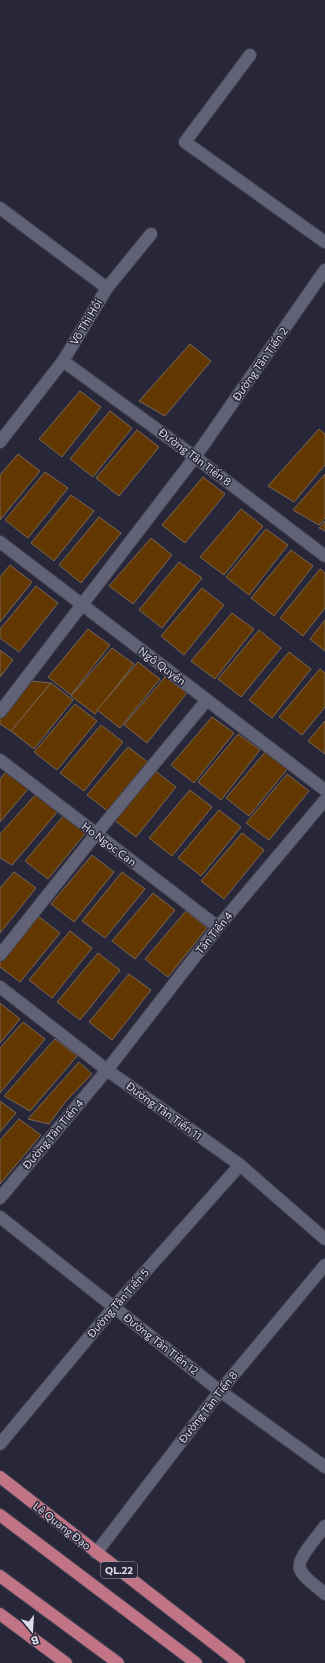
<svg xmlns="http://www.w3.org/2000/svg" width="325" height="1663" font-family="Commissioner,sans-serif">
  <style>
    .building { fill: #633800; stroke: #786757 }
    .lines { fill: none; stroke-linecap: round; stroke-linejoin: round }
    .minor-casing { stroke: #414150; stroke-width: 14 }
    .tertiary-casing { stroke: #414150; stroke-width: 14 }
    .trunk-casing { stroke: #414150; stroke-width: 14 }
    .minor { stroke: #626276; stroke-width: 12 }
    .tertiary { stroke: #626276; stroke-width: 12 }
    .trunk { stroke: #c17485; stroke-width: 12 }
    .labels { text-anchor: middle; stroke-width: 3; stroke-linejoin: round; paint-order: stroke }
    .shield { fill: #272739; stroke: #a6a6b4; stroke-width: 1 }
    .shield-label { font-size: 10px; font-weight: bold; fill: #dcdce8 }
    .street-label { font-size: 11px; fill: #dcdce8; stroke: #272739 }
  </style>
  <rect width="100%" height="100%" fill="#272739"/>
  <g class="building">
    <polygon points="190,344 211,361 165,416 139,401"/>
    <polygon points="80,391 101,407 62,457 39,439"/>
    <polygon points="110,411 132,428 93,477 70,459"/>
    <polygon points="319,429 325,434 325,465 294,502 268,486"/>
    <polygon points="137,430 159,447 119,496 96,478"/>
    <polygon points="18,454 40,471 0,520 0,475"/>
    <polygon points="45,472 68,488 28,538 5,520"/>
    <polygon points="325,474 325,518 319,525 293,510"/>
    <polygon points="203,477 225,494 185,543 162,525"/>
    <polygon points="71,495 94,511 54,561 31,543"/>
    <polygon points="241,509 263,526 224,575 200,557"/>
    <polygon points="99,517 121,533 81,583 59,565"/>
    <polygon points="325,521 325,531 319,528"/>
    <polygon points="266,529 288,545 249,595 226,577"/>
    <polygon points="151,538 172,555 133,604 109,586"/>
    <polygon points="291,550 313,566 274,616 251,598"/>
    <polygon points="179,562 202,578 162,628 139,610"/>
    <polygon points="10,565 32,582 0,622 0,577"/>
    <polygon points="320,569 325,573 325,608 303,636 280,618"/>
    <polygon points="36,586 58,603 19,652 0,638 0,629"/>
    <polygon points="202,588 224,605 184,655 161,636"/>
    <polygon points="232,613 254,629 215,679 191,661"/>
    <polygon points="325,620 325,651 310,639"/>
    <polygon points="88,629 110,645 71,695 48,677"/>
    <polygon points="259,630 281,648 241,697 218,679"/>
    <polygon points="112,648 134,664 95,714 71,696"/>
    <polygon points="0,650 13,660 0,677"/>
    <polygon points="289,652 311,669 272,718 249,700"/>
    <polygon points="138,662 160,679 120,728 97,710"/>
    <polygon points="320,669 325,673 325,707 302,735 279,717"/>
    <polygon points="165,677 187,693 147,743 124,725"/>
    <polygon points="30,681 51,683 11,731 0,724 0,716"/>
    <polygon points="51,683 73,700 34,749 11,731"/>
    <polygon points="75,704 97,721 57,770 34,752"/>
    <polygon points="212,717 234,733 194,783 171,765"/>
    <polygon points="325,721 325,754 308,741"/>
    <polygon points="101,725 123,742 84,791 60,773"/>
    <polygon points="238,734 260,750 221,800 198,782"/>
    <polygon points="128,747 149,763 110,813 87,795"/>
    <polygon points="267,750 289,767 249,816 226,798"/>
    <polygon points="154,770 176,787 136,837 113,819"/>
    <polygon points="6,772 28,789 0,822 0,779"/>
    <polygon points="287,774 309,791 269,840 246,823"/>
    <polygon points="190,790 212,807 172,856 149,838"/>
    <polygon points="37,793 59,810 12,865 0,858 0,834"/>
    <polygon points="219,810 241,827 201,876 178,858"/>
    <polygon points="66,813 88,830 48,879 25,861"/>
    <polygon points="242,833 264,850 224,899 201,881"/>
    <polygon points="92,855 114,872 74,922 51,904"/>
    <polygon points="14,872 36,888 0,933 0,888"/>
    <polygon points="122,872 145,889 105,938 82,921"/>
    <polygon points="153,893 175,910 135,959 112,941"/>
    <polygon points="186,911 207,928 168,977 145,959"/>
    <polygon points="38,916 60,933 20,982 0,967 0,961"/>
    <polygon points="70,931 92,948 52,998 29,980"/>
    <polygon points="98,953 120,970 80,1020 57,1002"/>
    <polygon points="129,974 151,990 112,1040 89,1022"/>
    <polygon points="0,1003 20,1019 0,1043"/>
    <polygon points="23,1022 45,1039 0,1093 0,1048"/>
    <polygon points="55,1039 77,1056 30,1111 4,1096"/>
    <polygon points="79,1062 92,1074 66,1101 49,1124 28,1119"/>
    <polygon points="0,1101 16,1113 0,1132"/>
    <polygon points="19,1119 41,1135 0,1184 0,1140"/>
  </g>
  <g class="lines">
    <defs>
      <g id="minor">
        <polyline points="250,55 185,142 325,242"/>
        <polyline points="107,288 151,234"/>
        <polyline points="63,361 195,457 325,556"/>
        <polyline points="0,542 325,790"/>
        <polyline points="0,712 195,457 325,270"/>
        <polyline points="0,760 218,927"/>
        <polyline points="0,955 96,834 207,700"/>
        <polyline points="0,987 107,1070 240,1165 325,1239"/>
        <polyline points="0,1198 107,1070 218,927 325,800"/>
        <polyline points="0,1217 220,1391 325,1467"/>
        <polyline points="0,1444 114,1307 240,1165"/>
        <path d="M325 1526C319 1535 296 1559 300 1569 304 1579 318 1587 325 1594"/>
        <polyline points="96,1553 220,1391 325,1265"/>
      </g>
      <polyline id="tertiary" points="0,208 107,288 63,361 0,442"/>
      <g id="trunk">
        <polyline points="0,1477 239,1663"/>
        <polyline points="0,1515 196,1663"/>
        <polyline points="0,1576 118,1663"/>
        <polyline points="0,1614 66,1663"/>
      </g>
    </defs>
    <use href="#minor" class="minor-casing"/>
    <use href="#tertiary" class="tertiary-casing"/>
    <use href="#trunk" class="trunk-casing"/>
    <use href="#minor" class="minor"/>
    <use href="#tertiary" class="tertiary"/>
    <use href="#trunk" class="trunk"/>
  </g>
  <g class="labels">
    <rect class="shield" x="101" y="1562" width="36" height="16" rx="3"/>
    <g class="shield-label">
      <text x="119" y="1574">QL.22</text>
    </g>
    <g class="street-label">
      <text transform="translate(86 322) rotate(-59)" y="4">Võ Thị Hồi</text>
      <text transform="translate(260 364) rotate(-55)" y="4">Đường Tân Tiến 2</text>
      <text transform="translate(195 457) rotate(37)" y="4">Đường Tân Tiến 8</text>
      <text transform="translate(162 666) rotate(37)" y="4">Ngô Quyền</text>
      <text transform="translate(109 844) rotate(37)" y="4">Ho Ngoc Can</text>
      <text transform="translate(214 933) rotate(-51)" y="4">Tân Tiến 4</text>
      <text transform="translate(164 1111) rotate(36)" y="4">Đường Tân Tiến 11</text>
      <text transform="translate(53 1134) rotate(-50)" y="4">Đường Tân Tiến 4</text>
      <text transform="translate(118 1303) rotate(-49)" y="4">Đường Tân Tiến 5</text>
      <text transform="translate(161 1344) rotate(38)" y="4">Đường Tân Tiến 12</text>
      <text transform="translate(208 1407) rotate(-52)" y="4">Đường Tân Tiến 8</text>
      <text transform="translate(62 1526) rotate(38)" y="4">Lê Quang Đạo</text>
    </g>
  </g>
  <g transform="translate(32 1631) rotate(162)" stroke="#272739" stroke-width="3" paint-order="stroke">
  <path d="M0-3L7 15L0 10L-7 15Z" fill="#dcdce8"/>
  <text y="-6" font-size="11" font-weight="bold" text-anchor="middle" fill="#dcdce8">B</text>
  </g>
</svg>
